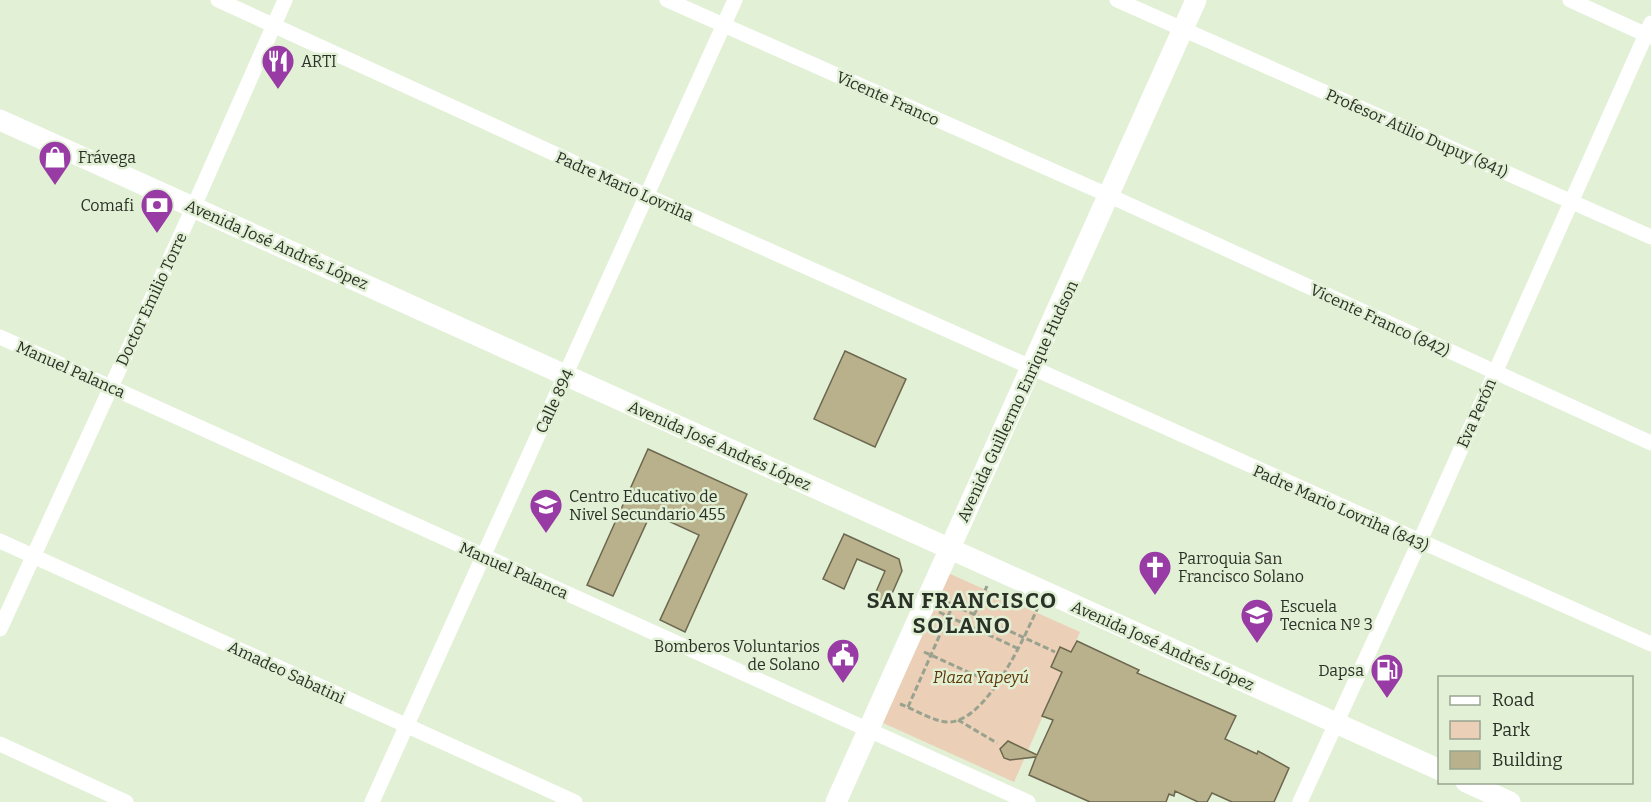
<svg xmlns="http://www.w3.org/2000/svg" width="1651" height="802" font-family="Bitter,serif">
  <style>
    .green { fill: #ebcfb6 }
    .building { fill: #b9b18b; stroke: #6c674f; stroke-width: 1.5 }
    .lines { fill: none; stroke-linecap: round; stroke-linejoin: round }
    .path { stroke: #98a28f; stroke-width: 3; stroke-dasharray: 6 3; stroke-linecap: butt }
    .street { stroke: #fff; stroke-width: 15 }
    .secondary { stroke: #fff; stroke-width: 21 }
    .labels { text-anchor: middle; stroke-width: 5; stroke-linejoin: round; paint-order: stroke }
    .poi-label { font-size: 16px; fill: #2b3127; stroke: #e2f0d6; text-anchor: start }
    .street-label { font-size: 16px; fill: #2b3127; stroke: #e2f0d6 }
    .park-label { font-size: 16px; font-style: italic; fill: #5f3604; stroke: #e2f0d6 }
    .district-label { font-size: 22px; font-weight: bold; letter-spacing: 1.5px; fill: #2b3127; stroke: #e2f0d6 }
  </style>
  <rect width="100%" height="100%" fill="#e2f0d6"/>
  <polygon class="green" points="948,573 1080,632 1014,782 883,723"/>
  <g class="building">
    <polygon points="845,351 906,379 875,447 814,419"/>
    <polygon points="648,449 747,494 685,632 660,620 699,535 651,513 613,596 587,585"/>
    <polygon points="844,534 899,559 902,571 886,607 872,601 885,571 857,559 844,589 823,579"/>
    <polygon points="1077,641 1139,670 1137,673 1236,716 1225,739 1257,754 1258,751 1289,768 1274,802 1232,802 1212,793 1207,802 1198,802 1175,791 1174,796 1169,794 1166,802 1090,802 1029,775 1036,757 1010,760 1004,758 1000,749 1008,741 1037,755 1053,720 1042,716 1062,672 1051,667 1060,647 1071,652"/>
  </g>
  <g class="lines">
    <g class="path">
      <polyline points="945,601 1055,652"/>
      <polyline points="939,612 1019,649"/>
      <polyline points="974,615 987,586"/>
      <polyline points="924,652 997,685"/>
      <path d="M900 704C914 709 932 721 947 722 986 724 1025 636 1038 607"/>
      <polyline points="908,707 953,605"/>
      <polyline points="958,720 997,743"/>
    </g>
    <g class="street">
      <polyline points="218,0 645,195 1651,644"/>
      <polyline points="667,0 1110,196 1651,443"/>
      <polyline points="1117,0 1651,237"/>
      <polyline points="1570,0 1651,37"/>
      <polyline points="0,337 1028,802"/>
      <polyline points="0,541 575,802"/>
      <polyline points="0,629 194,206 285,0"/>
      <polyline points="0,744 126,802"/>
      <polyline points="372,802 735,0"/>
      <polyline points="1300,802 1419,543 1651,23"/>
    </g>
    <g class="secondary">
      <polyline points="0,120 1440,770"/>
      <polyline points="1466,782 1510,802"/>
      <polyline points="836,802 1196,0"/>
    </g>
  </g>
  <defs>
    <symbol id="restaurant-pin" viewBox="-11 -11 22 30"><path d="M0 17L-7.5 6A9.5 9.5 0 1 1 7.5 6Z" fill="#983ba5" stroke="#e2f0d6"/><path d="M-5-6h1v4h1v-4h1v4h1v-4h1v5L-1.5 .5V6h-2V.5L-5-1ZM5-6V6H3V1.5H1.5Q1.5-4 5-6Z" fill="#fff"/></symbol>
    <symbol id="shop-pin" viewBox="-11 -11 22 30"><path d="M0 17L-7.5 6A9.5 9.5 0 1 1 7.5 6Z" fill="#983ba5" stroke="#e2f0d6"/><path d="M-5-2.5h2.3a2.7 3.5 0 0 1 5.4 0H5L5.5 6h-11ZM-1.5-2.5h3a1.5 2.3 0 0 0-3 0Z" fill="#fff"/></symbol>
    <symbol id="bank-pin" viewBox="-11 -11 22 30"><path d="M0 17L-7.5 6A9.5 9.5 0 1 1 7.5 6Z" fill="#983ba5" stroke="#e2f0d6"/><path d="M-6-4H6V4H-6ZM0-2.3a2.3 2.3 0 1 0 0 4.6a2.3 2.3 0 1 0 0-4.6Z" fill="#fff"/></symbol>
    <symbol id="school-pin" viewBox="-11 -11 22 30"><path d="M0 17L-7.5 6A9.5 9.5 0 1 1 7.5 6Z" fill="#983ba5" stroke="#e2f0d6"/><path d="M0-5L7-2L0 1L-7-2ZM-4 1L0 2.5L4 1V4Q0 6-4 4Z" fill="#fff"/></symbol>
    <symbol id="church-pin" viewBox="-11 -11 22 30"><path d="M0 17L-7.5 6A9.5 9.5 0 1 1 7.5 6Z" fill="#983ba5" stroke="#e2f0d6"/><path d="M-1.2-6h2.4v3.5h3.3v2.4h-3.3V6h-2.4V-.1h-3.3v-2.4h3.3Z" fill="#fff"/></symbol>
    <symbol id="civic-pin" viewBox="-11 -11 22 30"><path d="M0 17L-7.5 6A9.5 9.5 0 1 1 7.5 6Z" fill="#983ba5" stroke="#e2f0d6"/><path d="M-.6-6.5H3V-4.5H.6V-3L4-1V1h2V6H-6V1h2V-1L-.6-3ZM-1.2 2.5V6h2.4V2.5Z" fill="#fff"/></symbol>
    <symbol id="fuel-pin" viewBox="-11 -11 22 30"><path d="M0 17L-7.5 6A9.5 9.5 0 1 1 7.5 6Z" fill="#983ba5" stroke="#e2f0d6"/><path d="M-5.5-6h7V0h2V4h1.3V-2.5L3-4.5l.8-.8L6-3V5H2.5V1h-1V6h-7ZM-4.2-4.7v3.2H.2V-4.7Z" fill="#fff"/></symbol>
  </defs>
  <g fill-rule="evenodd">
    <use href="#restaurant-pin" x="259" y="42" width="38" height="52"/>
    <use href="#shop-pin" x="36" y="138" width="38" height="52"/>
    <use href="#bank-pin" x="138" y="186" width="38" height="52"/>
    <use href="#school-pin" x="527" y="486" width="38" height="52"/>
    <use href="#church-pin" x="1136" y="548" width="38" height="52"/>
    <use href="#school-pin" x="1238" y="596" width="38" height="52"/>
    <use href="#civic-pin" x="824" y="636" width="38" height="52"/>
    <use href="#fuel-pin" x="1368" y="651" width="38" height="52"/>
  </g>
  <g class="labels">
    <g class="poi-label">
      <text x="301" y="67">ARTI</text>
      <text x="78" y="163">Frávega</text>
      <text x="134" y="211" text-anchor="end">Comafi</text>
      <text x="569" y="502">Centro Educativo de<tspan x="569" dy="18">Nivel Secundario 455</tspan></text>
      <text x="1178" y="564">Parroquia San<tspan x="1178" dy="18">Francisco Solano</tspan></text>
      <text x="1280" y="612">Escuela<tspan x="1280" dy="18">Tecnica Nº 3</tspan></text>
      <text x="820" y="652" text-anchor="end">Bomberos Voluntarios<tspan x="820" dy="18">de Solano</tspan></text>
      <text x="1364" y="676" text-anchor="end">Dapsa</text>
    </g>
    <g class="street-label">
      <text transform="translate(888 98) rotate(24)" y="6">Vicente Franco</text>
      <text transform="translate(1417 133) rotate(24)" y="6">Profesor Atilio Dupuy (841)</text>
      <text transform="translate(625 186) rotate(24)" y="6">Padre Mario Lovriha</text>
      <text transform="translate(277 244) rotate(24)" y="6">Avenida José Andrés López</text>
      <text transform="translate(151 299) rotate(-65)" y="6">Doctor Emilio Torre</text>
      <text transform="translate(1380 320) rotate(25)" y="6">Vicente Franco (842)</text>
      <text transform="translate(71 369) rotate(24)" y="6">Manuel Palanca</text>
      <text transform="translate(554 401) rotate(-65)" y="6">Calle 894</text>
      <text transform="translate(1017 401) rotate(-65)" y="6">Avenida Guillermo Enrique Hudson</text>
      <text transform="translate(1476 413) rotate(-66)" y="6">Eva Perón</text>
      <text transform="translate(720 445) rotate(24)" y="6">Avenida José Andrés López</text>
      <text transform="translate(1341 508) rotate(24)" y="6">Padre Mario Lovriha (843)</text>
      <text transform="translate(514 570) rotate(24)" y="6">Manuel Palanca</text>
      <text transform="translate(1163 645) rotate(24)" y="6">Avenida José Andrés López</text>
      <text transform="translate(287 672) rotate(25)" y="6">Amadeo Sabatini</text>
    </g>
    <g class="park-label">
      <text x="981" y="683">Plaza Yapeyú</text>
    </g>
    <g class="district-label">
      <text x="962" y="608">SAN FRANCISCO<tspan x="962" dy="25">SOLANO</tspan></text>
    </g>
  </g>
  <rect x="1438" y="676" width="195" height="108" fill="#e2f0d6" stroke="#99a490" stroke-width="1.5"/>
  <rect x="1450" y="696" width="30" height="9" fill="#ffffff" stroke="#99a490" stroke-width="1.5"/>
  <text x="1492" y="706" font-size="18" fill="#2b3127">Road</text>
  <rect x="1450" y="721" width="30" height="18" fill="#ebcfb6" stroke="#99a490" stroke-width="1.5"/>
  <text x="1492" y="736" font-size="18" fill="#2b3127">Park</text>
  <rect x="1450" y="751" width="30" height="18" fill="#b9b18b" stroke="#99a490" stroke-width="1.5"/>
  <text x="1492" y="766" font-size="18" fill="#2b3127">Building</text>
</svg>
